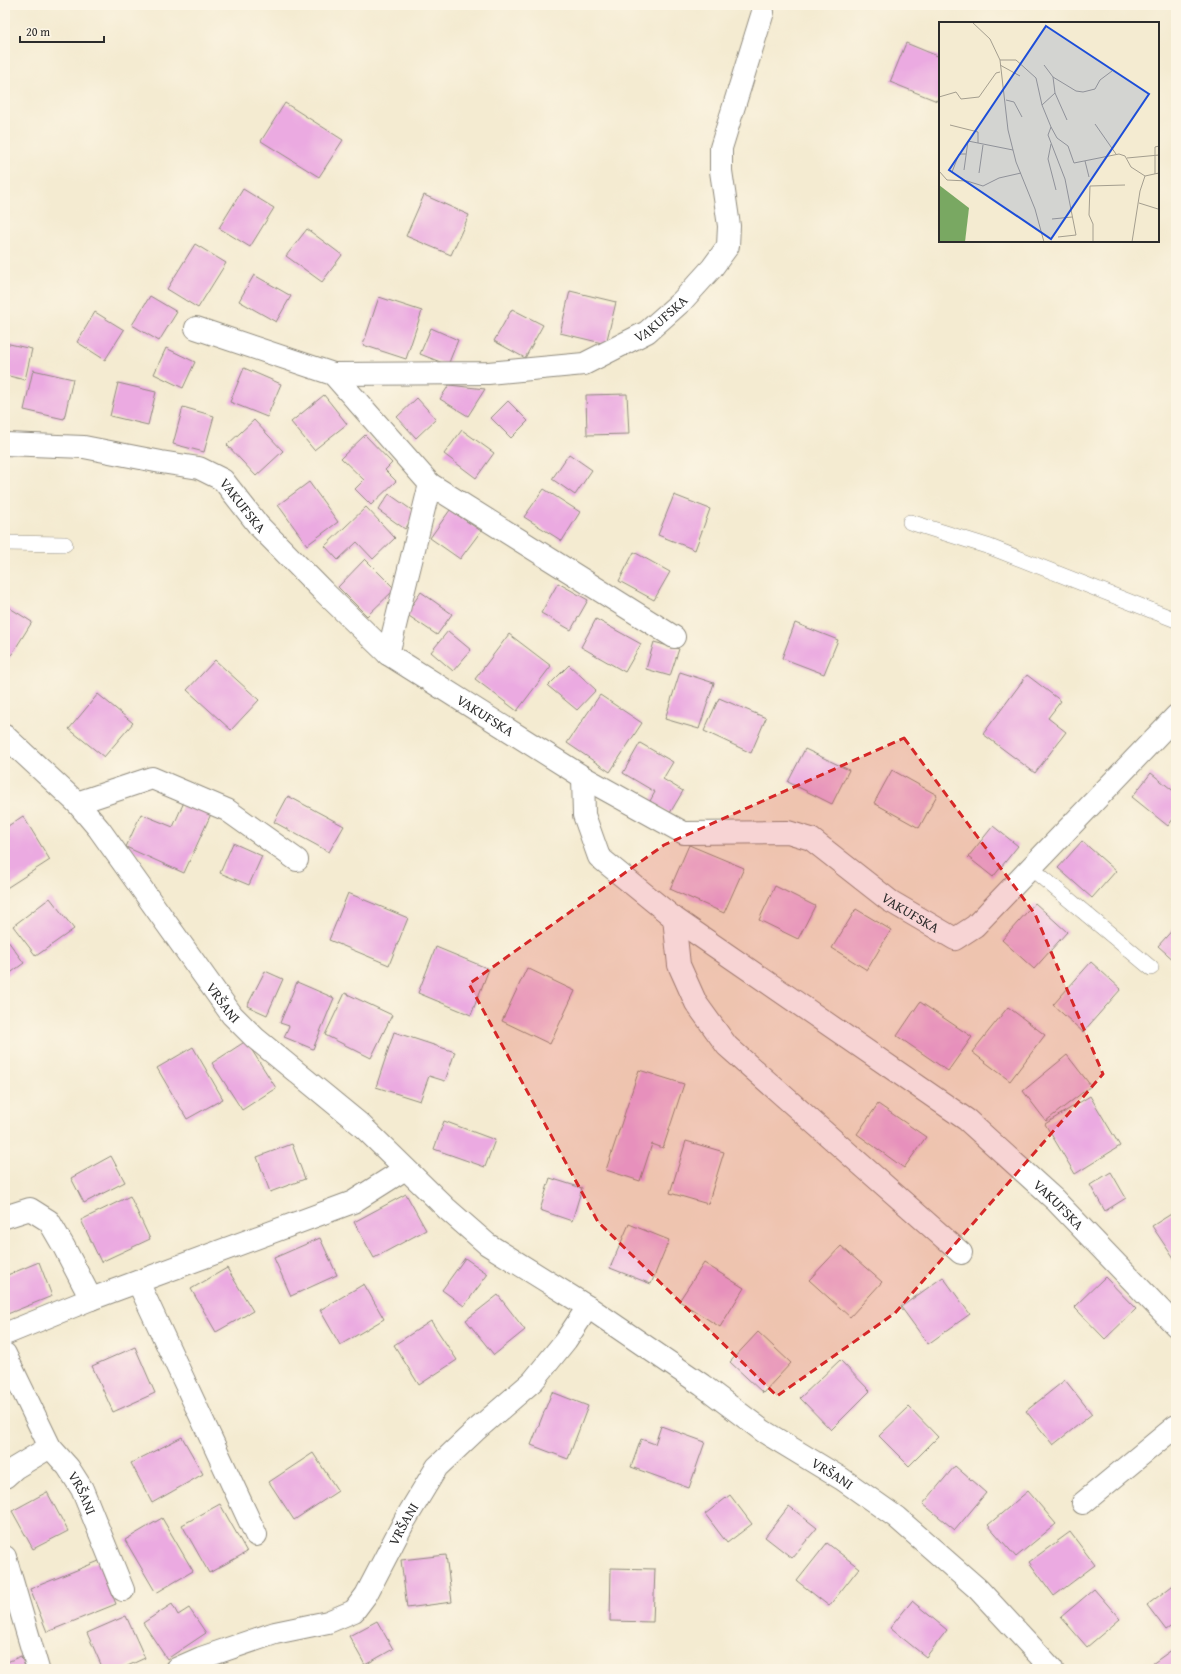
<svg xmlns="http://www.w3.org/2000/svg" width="1181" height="1674" font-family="'Gentium Book Plus',serif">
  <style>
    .building { fill: #ebaae1 }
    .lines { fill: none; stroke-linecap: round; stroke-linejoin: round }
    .service-casing { stroke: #908b7e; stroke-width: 16 }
    .minor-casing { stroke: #908b7e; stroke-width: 24 }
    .service { stroke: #fff; stroke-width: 15 }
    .minor { stroke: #fff; stroke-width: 22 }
    .marked { fill: #d62828; fill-opacity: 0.2; stroke: #d62828; stroke-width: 3; stroke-dasharray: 8 5; stroke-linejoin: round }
    .labels { text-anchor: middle; stroke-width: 3; stroke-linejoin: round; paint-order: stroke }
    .street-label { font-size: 14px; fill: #2b2b2b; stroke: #fcf5e5 }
    .inset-road { fill: none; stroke: #a49e8f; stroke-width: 1 }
    .view { fill: #1d4ed8; fill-opacity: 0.15; stroke: #1d4ed8; stroke-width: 2 }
    .inset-edge { fill: none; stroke: #2b2b2b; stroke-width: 2 }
  </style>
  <rect width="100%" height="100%" fill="#fcf5e5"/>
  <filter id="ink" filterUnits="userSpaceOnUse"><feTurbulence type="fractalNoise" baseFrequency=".025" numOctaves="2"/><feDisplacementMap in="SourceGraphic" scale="8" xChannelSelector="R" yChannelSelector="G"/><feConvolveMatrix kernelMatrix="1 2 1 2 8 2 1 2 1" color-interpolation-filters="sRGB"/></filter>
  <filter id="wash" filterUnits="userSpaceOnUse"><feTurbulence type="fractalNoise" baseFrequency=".012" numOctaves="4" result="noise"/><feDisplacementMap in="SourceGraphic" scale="16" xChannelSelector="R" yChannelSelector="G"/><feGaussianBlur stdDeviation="0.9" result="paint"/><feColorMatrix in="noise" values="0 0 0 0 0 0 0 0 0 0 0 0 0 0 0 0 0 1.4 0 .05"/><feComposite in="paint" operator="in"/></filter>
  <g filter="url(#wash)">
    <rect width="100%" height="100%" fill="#f4ebd1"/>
    <g id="blocks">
      <g class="building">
        <polygon points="906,43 940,57 940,93 937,101 890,82"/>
        <polygon points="285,103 343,140 319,177 261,141"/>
        <polygon points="243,189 274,208 250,247 219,228"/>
        <polygon points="424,195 469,215 451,255 406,236"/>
        <polygon points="307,229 342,255 322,282 286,256"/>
        <polygon points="195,244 226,263 198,308 167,289"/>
        <polygon points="254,275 291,296 276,322 239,301"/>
        <polygon points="570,291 616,302 606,344 560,333"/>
        <polygon points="150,296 177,312 159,341 132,325"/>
        <polygon points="379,297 422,311 406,359 363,345"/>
        <polygon points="512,309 543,325 525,358 494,341"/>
        <polygon points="95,312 124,330 105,360 77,342"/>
        <polygon points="431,328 458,340 448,365 420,354"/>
        <polygon points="5,343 32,349 25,380 5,375"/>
        <polygon points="166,348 195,362 183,388 154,374"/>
        <polygon points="244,368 281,384 267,417 230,402"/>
        <polygon points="33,370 73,379 64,419 24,410"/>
        <polygon points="118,383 156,392 148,425 110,416"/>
        <polygon points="449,385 485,389 468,416 440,399"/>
        <polygon points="627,394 629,434 587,435 586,395"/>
        <polygon points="324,395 347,424 314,450 291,422"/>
        <polygon points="417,398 436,419 416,438 397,417"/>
        <polygon points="508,401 528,421 511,438 491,418"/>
        <polygon points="183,407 214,416 204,452 173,444"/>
        <polygon points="254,420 283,451 256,476 227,445"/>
        <polygon points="462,430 494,453 476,478 444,454"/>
        <polygon points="365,435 392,463 385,470 396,481 371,505 355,489 364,480 341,458"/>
        <polygon points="569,454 592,470 575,495 552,479"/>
        <polygon points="309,482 338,522 307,545 278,505"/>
        <polygon points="544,489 580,512 562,541 524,517"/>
        <polygon points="389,494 416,513 405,529 378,510"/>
        <polygon points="674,495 710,509 695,550 658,535"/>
        <polygon points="366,507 395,538 373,559 357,542 338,560 325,546"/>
        <polygon points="450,510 481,531 460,559 430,538"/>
        <polygon points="634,552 670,572 654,600 619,581"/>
        <polygon points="365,559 395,589 367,616 338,587"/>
        <polygon points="558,583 588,600 571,630 541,613"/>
        <polygon points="421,592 452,614 437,635 406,614"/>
        <polygon points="5,605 32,622 5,665"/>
        <polygon points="596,619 641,644 625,672 581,647"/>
        <polygon points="795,623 838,640 824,674 782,658"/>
        <polygon points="448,631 471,650 453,671 431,652"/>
        <polygon points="509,634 551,666 517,711 475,679"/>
        <polygon points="654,642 679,649 670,676 646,669"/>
        <polygon points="215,660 259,700 231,730 187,690"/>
        <polygon points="569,665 596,690 577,710 548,686"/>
        <polygon points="680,672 714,683 699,729 665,719"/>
        <polygon points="1027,675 1061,701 1048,718 1066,732 1035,773 983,734"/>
        <polygon points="98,694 133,723 104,757 69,729"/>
        <polygon points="600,695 642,723 610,772 567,743"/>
        <polygon points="719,698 766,718 751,753 704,731"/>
        <polygon points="640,743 673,762 663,779 683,791 670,813 650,801 655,792 623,773"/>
        <polygon points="805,749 849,770 832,804 788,782"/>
        <polygon points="892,770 937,795 919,828 874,803"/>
        <polygon points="1151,773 1176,793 1176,815 1168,826 1132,797"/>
        <polygon points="288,796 344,826 329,852 274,822"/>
        <polygon points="184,802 211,814 184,873 126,847 141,814 173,827"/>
        <polygon points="23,816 50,860 5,889 5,828"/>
        <polygon points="993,826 1018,846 993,877 968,857"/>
        <polygon points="1082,841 1116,871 1092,898 1058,868"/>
        <polygon points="233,843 262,856 249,885 220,873"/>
        <polygon points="689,845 744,868 724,913 670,889"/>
        <polygon points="775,886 815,906 798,939 759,920"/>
        <polygon points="348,893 408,918 389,965 329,940"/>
        <polygon points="50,898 74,929 36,956 13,926"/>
        <polygon points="1035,903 1067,932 1034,969 1002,940"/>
        <polygon points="856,909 891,930 867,970 832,948"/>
        <polygon points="1176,926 1176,962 1158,946"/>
        <polygon points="5,937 24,963 5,977"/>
        <polygon points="436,947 489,969 471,1015 418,993"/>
        <polygon points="1091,962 1121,989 1083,1032 1053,1005"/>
        <polygon points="527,968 575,991 550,1044 502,1021"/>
        <polygon points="265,971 283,979 267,1015 247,1006"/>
        <polygon points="297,982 334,998 313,1049 284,1037 289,1026 280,1023"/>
        <polygon points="345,993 392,1015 371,1058 325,1035"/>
        <polygon points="920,1002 972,1037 948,1071 897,1036"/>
        <polygon points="1008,1007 1045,1035 1010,1081 972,1052"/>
        <polygon points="394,1032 455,1052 445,1081 429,1076 420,1101 376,1087"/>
        <polygon points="246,1041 276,1088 242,1110 212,1063"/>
        <polygon points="193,1047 223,1099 187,1119 157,1068"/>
        <polygon points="1067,1055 1091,1086 1046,1121 1023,1091"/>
        <polygon points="639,1070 684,1084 663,1148 652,1144 640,1181 606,1170"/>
        <polygon points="1090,1096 1120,1146 1075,1174 1045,1124"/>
        <polygon points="878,1104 926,1137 904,1168 857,1134"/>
        <polygon points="444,1121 495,1140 485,1167 434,1149"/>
        <polygon points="686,1141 724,1152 708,1204 670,1193"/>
        <polygon points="292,1144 305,1179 270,1192 257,1157"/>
        <polygon points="111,1156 125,1182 84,1203 71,1178"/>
        <polygon points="1111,1172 1126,1198 1105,1211 1090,1185"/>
        <polygon points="550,1178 582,1188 572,1221 540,1210"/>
        <polygon points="406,1194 426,1230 374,1258 354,1222"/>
        <polygon points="130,1196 150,1239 101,1262 81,1220"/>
        <polygon points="1176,1211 1176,1262 1152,1226"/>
        <polygon points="629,1224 669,1240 651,1284 610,1268"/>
        <polygon points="320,1238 337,1275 291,1296 274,1258"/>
        <polygon points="841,1246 882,1282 850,1317 809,1280"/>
        <polygon points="465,1258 488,1274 464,1306 442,1290"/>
        <polygon points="39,1262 52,1296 5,1315 5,1276"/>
        <polygon points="704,1263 744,1288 720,1327 679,1301"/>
        <polygon points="227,1268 253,1311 216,1332 191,1289"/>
        <polygon points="943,1277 970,1314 928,1344 901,1307"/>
        <polygon points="1105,1277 1136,1309 1105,1339 1074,1307"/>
        <polygon points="364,1284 384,1319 340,1345 320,1310"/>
        <polygon points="498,1295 525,1330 494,1355 466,1320"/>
        <polygon points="431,1321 457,1360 419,1385 394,1345"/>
        <polygon points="758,1332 791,1363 763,1393 730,1362"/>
        <polygon points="135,1347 155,1393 113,1412 92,1366"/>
        <polygon points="840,1360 870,1391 831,1430 800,1398"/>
        <polygon points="1065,1380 1092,1414 1053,1445 1026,1411"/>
        <polygon points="552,1392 588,1406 568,1459 531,1445"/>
        <polygon points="909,1407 938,1437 909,1466 879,1436"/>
        <polygon points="661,1426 705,1442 689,1488 631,1467 641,1439 655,1444"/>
        <polygon points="182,1437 203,1474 152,1503 131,1463"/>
        <polygon points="313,1453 338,1491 294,1520 269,1482"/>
        <polygon points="955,1466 986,1493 955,1530 923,1504"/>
        <polygon points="1028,1491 1056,1524 1016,1557 988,1525"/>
        <polygon points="47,1492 68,1531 33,1549 12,1511"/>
        <polygon points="730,1495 752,1524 727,1543 705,1514"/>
        <polygon points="220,1504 247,1552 209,1573 182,1525"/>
        <polygon points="789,1506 817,1528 792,1558 765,1537"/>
        <polygon points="162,1518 193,1571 156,1593 125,1540"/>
        <polygon points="1070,1532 1095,1565 1054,1596 1029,1562"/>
        <polygon points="827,1543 859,1568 829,1606 797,1581"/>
        <polygon points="446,1555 452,1602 407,1608 401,1560"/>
        <polygon points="99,1561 116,1604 47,1632 30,1589"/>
        <polygon points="611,1568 655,1569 653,1622 610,1621"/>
        <polygon points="1176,1583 1176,1623 1166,1630 1147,1605"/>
        <polygon points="1094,1589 1120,1619 1087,1647 1061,1617"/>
        <polygon points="912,1601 947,1630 926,1657 890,1628"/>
        <polygon points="172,1604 178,1615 189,1608 206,1633 167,1659 143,1623"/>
        <polygon points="126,1616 145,1658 121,1669 103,1669 87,1633"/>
        <polygon points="377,1621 393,1649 365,1665 349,1636"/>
        <polygon points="1176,1647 1176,1669 1145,1669"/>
        <polygon points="21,1656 26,1669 5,1669 5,1663"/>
      </g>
    </g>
  </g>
  <g filter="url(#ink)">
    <use href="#blocks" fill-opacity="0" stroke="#908b7e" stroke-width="1"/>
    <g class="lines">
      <defs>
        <g id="service">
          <polyline points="910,522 990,547 1176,620"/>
          <polyline points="5,543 65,544"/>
          <polyline points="1031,868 1151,968"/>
        </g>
        <g id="minor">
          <polyline points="196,328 333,374 430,484 388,654"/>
          <path id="s1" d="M333 374 488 373 584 364 647 332 682 301 712 268 728 246 729 226 721 171V148L763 12"/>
          <path id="s2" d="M5 444 84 447 161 462 199 468 223 480 259 526 323 591 388 654 583 777 684 833 788 832 811 839 890 901 955 939 975 926 1176 716"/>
          <polyline points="430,484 674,637"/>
          <path id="s3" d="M5 736 77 803 99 829 232 1015 255 1038 361 1125 447 1209 487 1244 588 1307 702 1385 763 1431 842 1479 896 1517 978 1589 1052 1669"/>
          <path id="s4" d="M583 777 584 815 599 857 674 918 967 1120 1055 1200 1176 1326"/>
          <polyline points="77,803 152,778 227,810 297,860"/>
          <polyline points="674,918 679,965 696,1003 727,1046 961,1253"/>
          <polyline points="5,1217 30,1209 49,1221 64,1247 91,1299"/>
          <polyline points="138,1282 256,1535"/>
          <polyline points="5,1334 91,1299 353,1202 405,1169"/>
          <path id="s5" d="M5 1354 50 1447 68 1467 82 1489 123 1590"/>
          <polyline points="5,1477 15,1468 50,1447"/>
          <polyline points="1083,1503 1176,1426"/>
          <polyline points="5,1557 38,1669"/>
          <path id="s6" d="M176 1669 201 1658 275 1633 328 1622 354 1611 366 1595 405 1520 437 1467 475 1431 533 1381 566 1340 588 1307"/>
        </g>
      </defs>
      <use href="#service" class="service-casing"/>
      <use href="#minor" class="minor-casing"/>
      <use href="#service" class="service"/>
      <use href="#minor" class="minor"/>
    </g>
  </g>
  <path class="marked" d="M904 738 1035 914 1103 1074 895 1313 777 1396 598 1222 469 984 664 845Z"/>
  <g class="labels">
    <g class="street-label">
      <text dy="5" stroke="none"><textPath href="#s1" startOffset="341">VAKUFSKA</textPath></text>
      <text dy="5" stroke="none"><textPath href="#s2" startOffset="255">VAKUFSKA</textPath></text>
      <text dy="5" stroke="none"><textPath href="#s2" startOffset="578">VAKUFSKA</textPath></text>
      <text dy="5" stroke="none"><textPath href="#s2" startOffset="1061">VAKUFSKA</textPath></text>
      <text dy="5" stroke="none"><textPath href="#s3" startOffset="346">VRŠANI</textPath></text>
      <text dy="5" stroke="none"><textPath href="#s4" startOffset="660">VAKUFSKA</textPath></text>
      <text dy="5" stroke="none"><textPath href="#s3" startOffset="1119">VRŠANI</textPath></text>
      <text dy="5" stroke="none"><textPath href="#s5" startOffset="160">VRŠANI</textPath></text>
      <text dy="5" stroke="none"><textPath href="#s6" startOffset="288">VRŠANI</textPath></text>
    </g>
  </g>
  <g transform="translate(939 22)">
    <rect width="220" height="220" fill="#f4ebd1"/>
    <path d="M0 163 30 186 26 220H0Z" fill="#79a862"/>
    <path class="inset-road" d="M33 0 51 17 61 38 69 108 77 140 96 187 105 220M61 38H77L97 56 103 83 112 105 118 116 129 124 135 141 180 132 186 134 192 145 206 154 220 151M61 43 81 54M114 55 137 69 144 70 156 67 161 58 173 49M116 71 128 98M0 75 17 70 22 77 40 75 57 51 61 50M67 78 75 80 83 95M103 83 116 71 114 55 105 43M156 102 177 132M11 103 39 110V121M112 105 109 113 126 157 137 213 119 215M112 122 109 137 117 168M188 136 220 133M146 139 150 155M25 148 29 119 74 128M0 149 8 158 28 159 44 164 60 156 82 151M13 150 20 132H27M40 151 44 123M216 152V125L220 124M200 181 219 187M113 197 133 195M154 220V202L150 193 151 164 186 163M193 220 201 169 206 154"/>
    <path class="view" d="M107 4 210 72 112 217 10 148Z"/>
    <rect width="220" height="220" class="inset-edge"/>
  </g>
  <rect width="1181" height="1674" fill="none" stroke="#fcf5e5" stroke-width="20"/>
  <path d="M20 36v6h84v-6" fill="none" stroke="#2b2b2b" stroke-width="2"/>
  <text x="26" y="36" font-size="12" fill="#2b2b2b" stroke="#fcf5e5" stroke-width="3" paint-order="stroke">20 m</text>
</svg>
